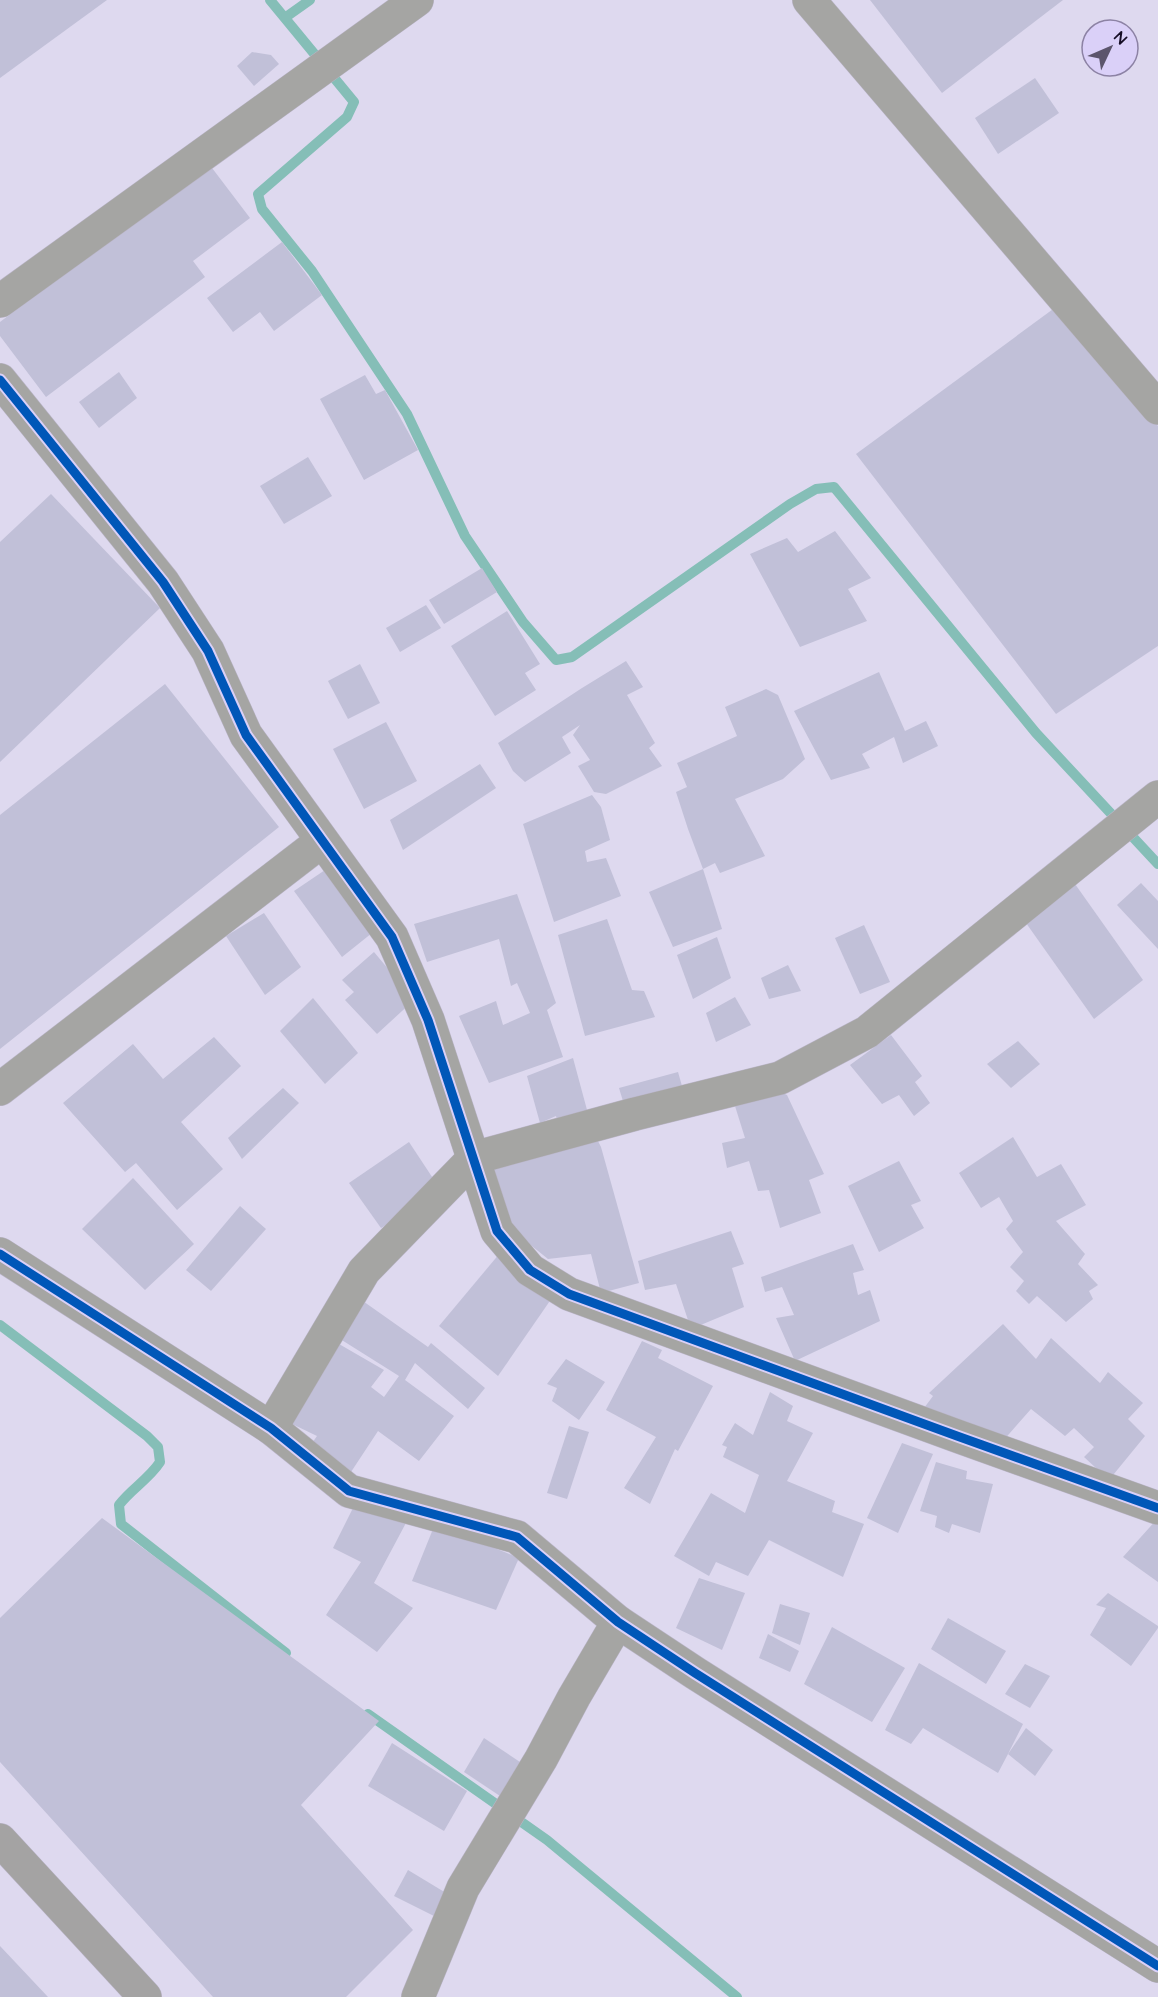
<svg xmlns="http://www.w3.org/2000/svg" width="1158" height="1997" font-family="Quicksand,sans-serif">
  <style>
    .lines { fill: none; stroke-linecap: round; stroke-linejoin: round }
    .stream { stroke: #85beb7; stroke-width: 10 }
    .building { fill: #c1c0d8 }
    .street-casing { stroke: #bbb6c9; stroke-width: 34 }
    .secondary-casing { stroke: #bbb6c9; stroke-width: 34 }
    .street { stroke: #a5a5a3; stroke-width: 33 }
    .secondary { stroke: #a4a3a3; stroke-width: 33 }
    .cycleway-casing { stroke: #dad0f8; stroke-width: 13 }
    .cycleway { stroke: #0057b8; stroke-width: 9 }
  </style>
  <rect width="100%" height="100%" fill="#ded9ef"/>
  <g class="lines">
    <g class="stream">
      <polyline points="270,0 354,102 347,117 258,194 262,209 312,271 407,414 465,536 523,622 556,660 572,657 790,504 816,489 834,487 1036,733 1158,864"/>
      <polyline points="286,17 310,0"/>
      <path d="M0 1325 147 1436 158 1447 160 1462C149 1479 131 1489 119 1505L121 1524 286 1653"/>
      <polyline points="368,1714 547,1840 737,1997"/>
    </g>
  </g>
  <g class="building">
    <polygon points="0,0 107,0 0,78"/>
    <polygon points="870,0 1063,0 942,93"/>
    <polygon points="252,52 271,55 279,64 254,86 237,66"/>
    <polygon points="1035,78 1059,113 998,154 975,118"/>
    <polygon points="209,164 250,218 193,261 205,277 46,397 0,336 0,322"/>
    <polygon points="282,242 322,295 274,331 260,312 233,332 207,298"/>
    <polygon points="1060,304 1158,426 1158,646 1056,714 856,454"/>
    <polygon points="119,372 137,398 99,428 79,402"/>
    <polygon points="365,375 376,394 385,390 418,450 364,480 320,399"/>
    <polygon points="308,457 332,496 284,524 260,486"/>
    <polygon points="51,494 160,608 0,762 0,542"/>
    <polygon points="835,531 871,578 848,589 867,621 800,647 750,554 787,538 798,552"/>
    <polygon points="482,568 497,592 444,624 429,600"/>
    <polygon points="426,605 441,628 400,652 386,628"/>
    <polygon points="507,611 540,664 525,673 536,690 495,716 451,646"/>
    <polygon points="626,661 643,687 627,695 655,743 649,748 662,766 606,794 594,792 578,766 590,760 573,735 580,725 562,737 571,753 525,782 513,771 498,743 582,688"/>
    <polygon points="360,664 380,703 348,719 328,681"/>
    <polygon points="879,672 905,731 926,721 938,746 903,763 894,737 862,754 870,768 831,780 794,711"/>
    <polygon points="165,684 279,827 0,1049 0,815"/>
    <polygon points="766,689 778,695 805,759 783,779 735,799 765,856 720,873 715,863 703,869 688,829 676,792 687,787 677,763 737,736 725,707"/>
    <polygon points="386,722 417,781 364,809 333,749"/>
    <polygon points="480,764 496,788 403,850 390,820"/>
    <polygon points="592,795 601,807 610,840 585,851 587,862 606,858 621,896 554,922 523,824"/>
    <polygon points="703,869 722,929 673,947 649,892"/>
    <polygon points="325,870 372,933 342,957 294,891"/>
    <polygon points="1141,883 1158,901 1158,949 1117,905"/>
    <polygon points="1075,884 1143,980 1094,1019 1026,923"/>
    <polygon points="517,894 556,1003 547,1010 563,1057 489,1083 459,1016 496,1001 503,1025 530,1013 517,983 511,986 499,939 427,962 414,924"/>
    <polygon points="264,913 301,967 265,995 226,936"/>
    <polygon points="607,919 632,990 644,991 655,1017 585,1036 558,935"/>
    <polygon points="864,925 890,982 860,994 835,938"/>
    <polygon points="717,937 731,978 693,999 677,955"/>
    <polygon points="374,952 414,1000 377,1034 345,1000 354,992 342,980"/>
    <polygon points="788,965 801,991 769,999 761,978"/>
    <polygon points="735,997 751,1025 716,1042 706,1013"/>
    <polygon points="313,998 358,1053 325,1084 280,1031"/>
    <polygon points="891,1035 922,1076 915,1082 930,1103 914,1116 899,1095 882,1104 850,1065"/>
    <polygon points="214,1037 241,1066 181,1122 223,1169 177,1210 136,1163 125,1172 63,1103 133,1044 163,1079"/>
    <polygon points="1018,1041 1040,1064 1011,1088 987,1064"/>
    <polygon points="573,1058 590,1121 560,1129 556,1116 540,1123 527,1076"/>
    <polygon points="678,1072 684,1093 626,1111 619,1088"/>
    <polygon points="283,1088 299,1103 242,1159 228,1138"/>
    <polygon points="781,1092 787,1095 824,1174 809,1180 821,1213 780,1228 769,1190 758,1191 749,1161 727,1168 722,1143 745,1138 735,1106"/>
    <polygon points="595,1135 601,1147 639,1283 601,1293 591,1254 548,1259 501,1221 492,1160"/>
    <polygon points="1013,1137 1037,1177 1061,1164 1086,1205 1056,1221 1085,1254 1078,1264 1098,1285 1089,1291 1093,1299 1066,1322 1037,1296 1029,1304 1016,1291 1024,1281 1010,1267 1023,1252 1006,1229 1013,1221 999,1197 981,1208 959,1173"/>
    <polygon points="409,1142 442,1192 381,1228 349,1183"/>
    <polygon points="899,1161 921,1201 911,1205 924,1228 879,1252 848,1186"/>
    <polygon points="133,1178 194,1244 145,1290 82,1229"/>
    <polygon points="240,1206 266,1229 211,1291 186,1270"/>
    <polygon points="731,1231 744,1264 732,1268 744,1307 691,1329 676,1284 645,1290 638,1261"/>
    <polygon points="853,1244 864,1270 853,1273 858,1295 870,1290 880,1321 795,1361 776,1318 794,1315 782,1287 765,1292 761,1277"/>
    <polygon points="500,1253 554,1295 498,1376 439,1326"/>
    <polygon points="360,1299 428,1347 431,1343 485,1388 468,1409 415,1363 405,1380 454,1416 419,1461 378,1431 351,1472 310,1446 317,1436 288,1422 339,1344 384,1370 371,1387 384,1397 399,1376 337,1337"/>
    <polygon points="1003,1324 1036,1359 1051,1338 1100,1383 1108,1372 1143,1403 1128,1419 1145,1436 1109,1480 1084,1457 1094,1447 1074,1428 1065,1436 1031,1409 995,1450 924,1408 933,1396 929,1393"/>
    <polygon points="642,1341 662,1350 658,1358 713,1386 678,1451 675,1449 650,1504 624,1488 656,1437 606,1410"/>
    <polygon points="566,1359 605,1382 579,1420 552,1401 557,1388 547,1384"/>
    <polygon points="770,1392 793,1406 787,1421 813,1433 787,1481 835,1501 832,1512 864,1524 843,1577 769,1540 748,1576 716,1562 709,1576 674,1556 711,1493 745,1513 759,1475 723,1457 727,1447 722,1445 735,1423 753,1435"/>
    <polygon points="569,1426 589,1432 567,1499 547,1493"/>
    <polygon points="902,1443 933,1454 898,1533 867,1518"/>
    <polygon points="936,1462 967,1471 966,1479 993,1484 980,1533 952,1524 949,1533 935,1527 937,1516 920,1511"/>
    <polygon points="360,1494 407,1521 374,1583 413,1608 377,1652 326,1615 361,1562 333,1548"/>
    <polygon points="102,1518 379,1721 301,1805 413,1930 346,1997 213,1997 0,1762 0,1618"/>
    <polygon points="1158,1518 1158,1582 1123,1557"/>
    <polygon points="435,1524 519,1558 496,1610 412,1581"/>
    <polygon points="699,1578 745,1593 722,1650 676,1628"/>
    <polygon points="1108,1593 1158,1626 1158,1628 1131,1666 1090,1635 1106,1608 1096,1605"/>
    <polygon points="780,1604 810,1613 800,1645 772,1633"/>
    <polygon points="948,1618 1006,1651 986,1684 931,1649"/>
    <polygon points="832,1627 905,1668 872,1722 804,1684"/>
    <polygon points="768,1634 799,1651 790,1672 759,1658"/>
    <polygon points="919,1663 1023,1724 1008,1754 1026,1728 1053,1750 1035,1776 1008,1754 998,1773 923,1728 911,1744 885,1730"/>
    <polygon points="1025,1664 1050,1676 1030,1708 1005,1694"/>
    <polygon points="484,1738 520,1762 500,1796 464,1772"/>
    <polygon points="392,1743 467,1791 444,1831 368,1786"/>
    <polygon points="408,1870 451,1896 440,1919 394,1896"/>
    <polygon points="0,1946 48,1997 0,1997"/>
  </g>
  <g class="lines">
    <defs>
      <g id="street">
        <polyline points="809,0 1158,408"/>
        <polyline points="0,301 417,0"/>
        <polyline points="0,380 163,582 208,651 246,735 392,937 428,1020 497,1231 530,1270 569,1294 957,1436 1158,1508"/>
        <polyline points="0,1089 322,841"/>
        <polyline points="0,1254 271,1428 349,1491 517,1537 618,1622 695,1673 1158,1966"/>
        <polyline points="271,1428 364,1271 474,1158 635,1114 780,1078 867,1032 1158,797"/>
        <polyline points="418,1997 463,1888 541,1759 574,1697 618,1622"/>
      </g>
      <polyline id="secondary" points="0,1840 145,1997"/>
    </defs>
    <use href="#street" class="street-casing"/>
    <use href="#secondary" class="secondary-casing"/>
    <use href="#street" class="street"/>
    <use href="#secondary" class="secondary"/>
    <defs>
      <g id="cycleway">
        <polyline points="0,380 163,582 208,651 246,735 392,937 428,1020 497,1231 530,1270 569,1294 957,1436 1158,1508"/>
        <polyline points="0,1254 271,1428 349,1491 517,1537 618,1622 695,1673 1158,1966"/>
      </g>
    </defs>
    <use href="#cycleway" class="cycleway-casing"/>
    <use href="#cycleway" class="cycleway"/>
  </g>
  <g transform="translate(1110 48) rotate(46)"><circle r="28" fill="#dad0f8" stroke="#8c82a4" stroke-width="1.5"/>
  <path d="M0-4.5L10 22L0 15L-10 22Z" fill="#5c556c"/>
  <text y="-9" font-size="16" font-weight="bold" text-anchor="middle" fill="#160e26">N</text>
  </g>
</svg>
